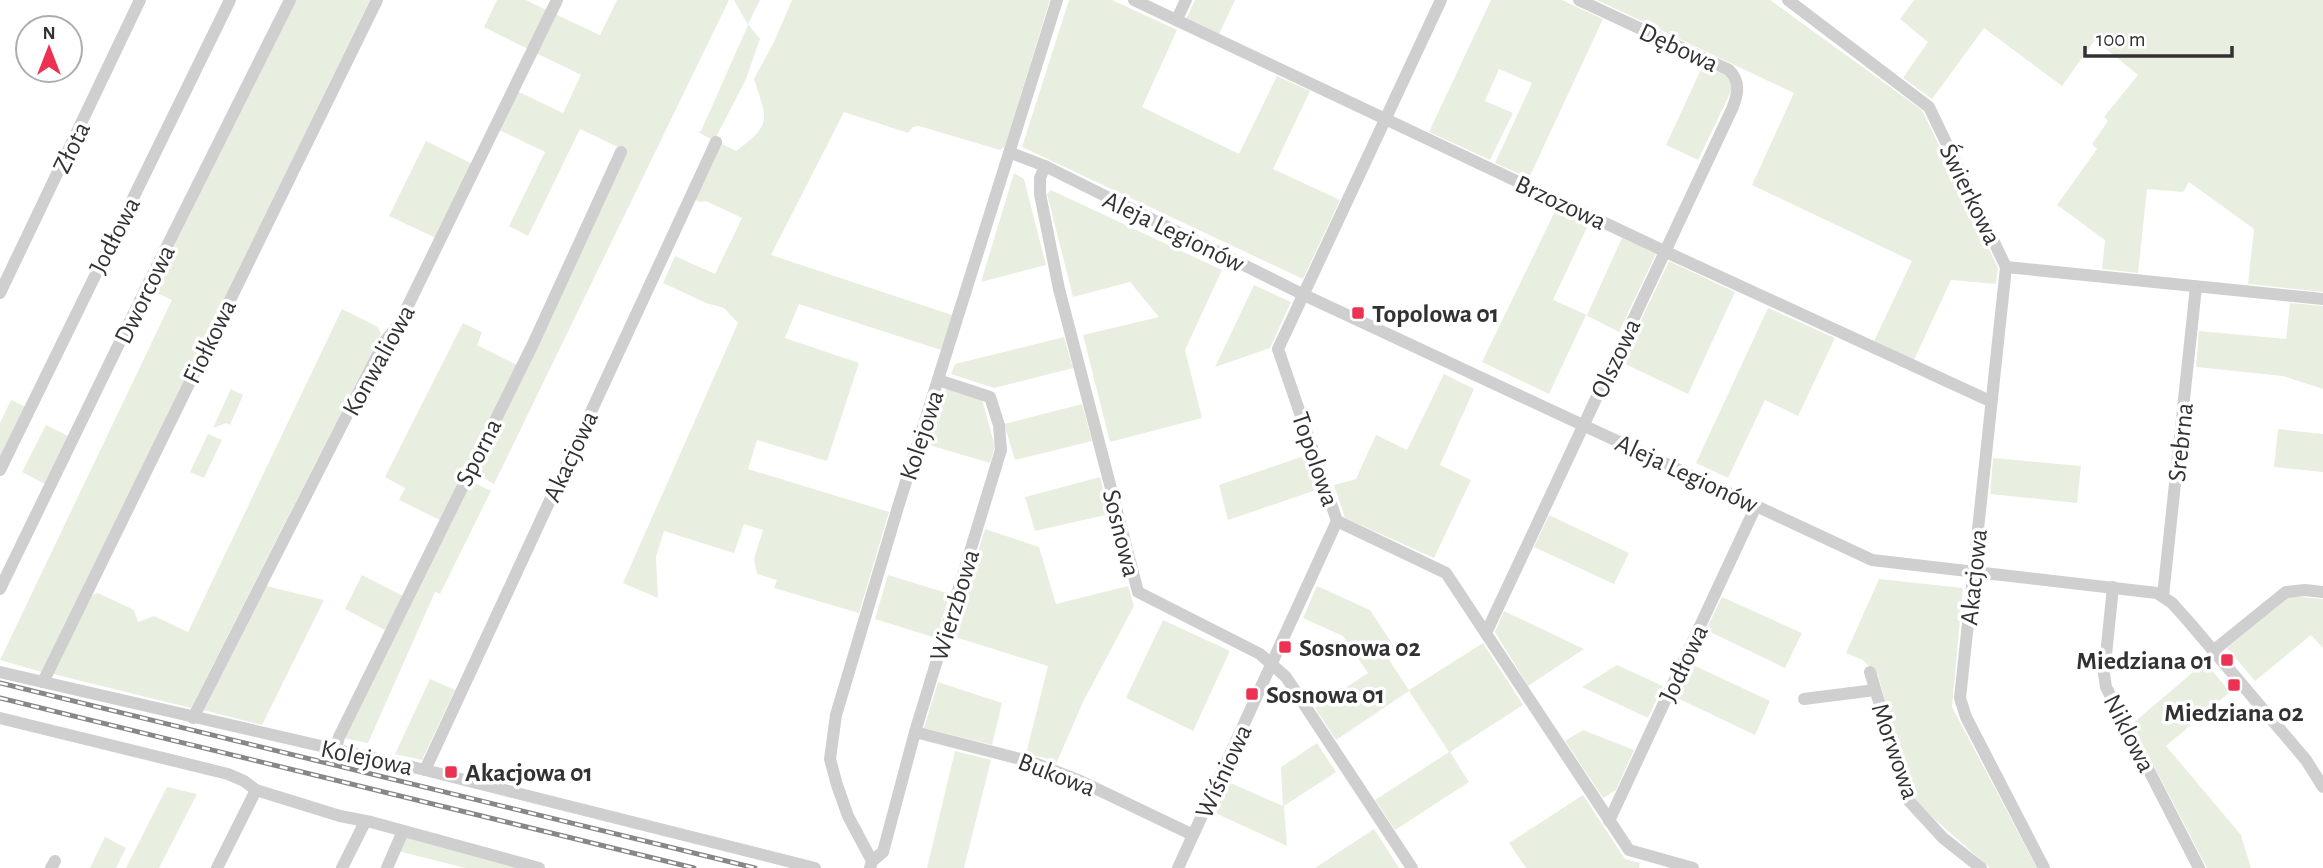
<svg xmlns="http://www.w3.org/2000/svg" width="2323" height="868" font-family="'Alegreya Sans',sans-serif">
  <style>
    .green { fill: #e9efe0 }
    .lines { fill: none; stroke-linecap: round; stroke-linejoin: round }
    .minor { stroke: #cfcfcf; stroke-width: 12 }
    .rail-casing { stroke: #878787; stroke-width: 5 }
    .rail { stroke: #fff; stroke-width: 2.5; stroke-dasharray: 8; stroke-linecap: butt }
    .poi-dot { fill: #ec3152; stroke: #fff; stroke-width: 2.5 }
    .labels { text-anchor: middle; stroke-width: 7; stroke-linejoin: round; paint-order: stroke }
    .street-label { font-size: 26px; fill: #323232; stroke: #fff }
    .poi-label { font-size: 26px; font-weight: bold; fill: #323232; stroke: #fff; text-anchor: start }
  </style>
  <rect width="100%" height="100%" fill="#fff"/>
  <g class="green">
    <polygon points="292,0 370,0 42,672 0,660 172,300 148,289"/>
    <polygon points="497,0 526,0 548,11 528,49 484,27"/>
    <polygon points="617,0 729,0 494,484 472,471 626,151 580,129 528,236 509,226 545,152 499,130 517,91 563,113 581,75 536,53 555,14 600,35"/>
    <polygon points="734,0 760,0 748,24 760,39 746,79 714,141 698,132 701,131 748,25"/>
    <path d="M792 0H1050L1005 146 1000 150 919 126 913 127 908 133 844 112 771 255 952 315 941 350 799 304 785 338 859 363 827 461 757 440 748 469 889 512 859 613 774 588 777 580 757 574 754 559 763 530 744 524 734 553 664 531 656 557 658 598 623 583 738 323 724 308 706 303 663 283 675 256 715 274 742 218 706 201 700 202 693 199 720 143 736 151C773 124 767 120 754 79L774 42Z"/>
    <polygon points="1069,0 1112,0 1177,30 1142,107 1239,154 1277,76 1310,91 1273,169 1340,200 1303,279 1022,147"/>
    <polygon points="1195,0 1235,0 1219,34 1186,19"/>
    <polygon points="1491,0 1562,0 1603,19 1529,178 1495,163 1532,83 1499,69 1485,101 1513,113 1490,160 1429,132"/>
    <polygon points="1597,0 1770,0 1922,110 1998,268 1996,284 1951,280 1914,360 1874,341 1912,261 1752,185 1794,93"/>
    <polygon points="1914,0 2323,0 2323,292 2248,284 2254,229 2189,182 2183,192 2147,189 2138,273 2102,269 2105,240 2057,205 2097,149 2092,144 2108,121 2104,117 2138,75 2095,40 2062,86 1984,28 1932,99 1903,78 1928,42 1900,19"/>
    <polygon points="1703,65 1729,77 1733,87 1698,160 1666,145"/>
    <polygon points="426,141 473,164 436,238 389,216"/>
    <polygon points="1014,173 1024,179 1046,265 981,282"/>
    <polygon points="1051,190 1222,270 1185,350 1202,418 1110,442 1083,335 1159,317 1130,282 1073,297 1047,194"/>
    <polygon points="1557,207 1589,223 1553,300 1587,315 1622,238 1656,254 1619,332 1586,315 1549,394 1482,362"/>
    <polygon points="1669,261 1735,292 1688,394 1621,362"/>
    <polygon points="1254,285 1291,302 1270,348 1215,367"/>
    <polygon points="2290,303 2323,306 2323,389 2283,376 2196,367 2199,331 2286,339"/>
    <polygon points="1768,308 1835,338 1798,416 1765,400 1728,478 1696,463"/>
    <polygon points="342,309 378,327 381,334 191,708 53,674 92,595 98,593 134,610 138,622 154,616 188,632"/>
    <polygon points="463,323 482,332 477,345 519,366 442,521 399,500 405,488 385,477"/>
    <polygon points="1064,337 1073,368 994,388 951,374 955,364"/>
    <polygon points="1444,374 1474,389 1440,465 1471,480 1434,558 1345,518 1334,485 1356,479 1376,435 1407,450"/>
    <polygon points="231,389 243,395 230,425 226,423 213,428"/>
    <polygon points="946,389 982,399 995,447 990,463 929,445"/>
    <polygon points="11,400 28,408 0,465 0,423"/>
    <polygon points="1082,404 1092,441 1015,460 1004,424"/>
    <polygon points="46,425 70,437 47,485 22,472"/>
    <polygon points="2278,429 2323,434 2323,472 2274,467"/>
    <polygon points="208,434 222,440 204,478 190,472"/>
    <polygon points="1307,455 1319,489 1228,520 1219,485"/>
    <polygon points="1993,458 2081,466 2077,503 1990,494"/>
    <polygon points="1100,477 1110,514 1035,531 1025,497"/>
    <polygon points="471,481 491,491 440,594 435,592 368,743 342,738"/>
    <polygon points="1549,515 1629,553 1614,584 1534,547"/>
    <polygon points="985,529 1039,547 1056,604 1128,586 1134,606 1083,702 1056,764 1045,758 1026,754 1048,666 952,636"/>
    <polygon points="362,575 403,596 387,631 345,609"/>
    <polygon points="888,575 950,594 936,638 875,619"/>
    <polygon points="1879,579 1963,588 1952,707 2037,868 1990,868 1913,800 1878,675 1863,660 1846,653"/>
    <polygon points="266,586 324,600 262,725 203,710"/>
    <polygon points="1317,586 1370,610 1398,653 1389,660 1409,690 1483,643 1523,705 1450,752 1469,782 1395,830 1375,800 1449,752 1409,691 1336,740 1315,708 1368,673 1343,636 1303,618"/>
    <polygon points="2290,596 2323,599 2323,648 2311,635 2255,681 2227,648"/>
    <polygon points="1722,597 1802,633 1785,668 1706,630"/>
    <polygon points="1504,611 1584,649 1528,686 1495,632"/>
    <polygon points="1163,620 1230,651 1193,731 1126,698"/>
    <polygon points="2205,662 2230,692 2166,746 2241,835 2251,868 2207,868 2132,724"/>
    <polygon points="1691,664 1770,701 1755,735 1675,697"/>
    <polygon points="1617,665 1663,686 1648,718 1582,687"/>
    <polygon points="430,679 455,690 422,760 395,754"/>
    <polygon points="938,682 1002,703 992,745 924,728"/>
    <polygon points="1583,730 1634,750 1616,790 1603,798 1565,741"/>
    <polygon points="1317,743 1336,772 1284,806 1287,846 1211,811 1226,781 1283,806 1281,767"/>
    <polygon points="955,751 991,760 964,868 927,868"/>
    <polygon points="167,787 197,794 159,868 126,868"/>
    <polygon points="1583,795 1625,859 1640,863 1639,868 1526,868 1509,843"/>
    <polygon points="1374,829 1399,868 1315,868"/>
    <polygon points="405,835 520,868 465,868 398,851"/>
    <polygon points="105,837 126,848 116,868 90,868"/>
  </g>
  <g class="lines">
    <g class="minor">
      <polyline points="1134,0 1664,251 1990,401"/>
      <polyline points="1441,0 1278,349 1337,521 1446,573 1629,850 1693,868"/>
      <polyline points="1788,0 1929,107 2006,267"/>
      <polyline points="1177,19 1186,0"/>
      <polyline points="1011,153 1045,166 1304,295 1872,560 2157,593 2172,603 2189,622 2306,760 2323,787"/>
      <polyline points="1045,166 1040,178 1040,194 1059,289 1138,592 1260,654 1286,677 1412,868"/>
      <polyline points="2006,267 1960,698 1966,717 2044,868"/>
      <polyline points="2006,267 2323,299"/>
      <polyline points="0,293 140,0"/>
      <polyline points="0,470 230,0"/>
      <polyline points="2113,587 2104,674 2106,687 2199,868"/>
      <polyline points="0,589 148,284 290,0"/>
      <polyline points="2163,596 2196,287"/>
      <path d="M1486 633 1732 109C1738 94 1741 82 1729 70L1579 0"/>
      <polyline points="2213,651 2286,592 2305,590 2323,592"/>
      <polyline points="0,672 425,770 815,868"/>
      <polyline points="1870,672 1909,801 1943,838 1981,868"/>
      <polyline points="43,682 377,0"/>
      <polyline points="1804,699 1875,690"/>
      <polyline points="0,718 228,774 244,781 256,790 340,816 371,822 539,868"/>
      <polyline points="193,718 384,342 399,324 557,0"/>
      <polyline points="915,732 1032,762 1078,780 1193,835"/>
      <polyline points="335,751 339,737 533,344 621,152"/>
      <polyline points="425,770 716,142"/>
      <polyline points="1609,821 1756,506"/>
      <polyline points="872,861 883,852 915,732 1001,450 999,425 990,397 938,380"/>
      <polyline points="51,868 55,861"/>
      <polyline points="217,868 256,790"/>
      <polyline points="342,868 365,822"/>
      <polyline points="387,868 403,831"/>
      <polyline points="870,868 872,861 848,816 837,785 830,759 836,715 898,507 1057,0"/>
      <polyline points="1178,868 1337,521"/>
    </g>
    <defs>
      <g id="rail">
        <polyline points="0,683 755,868"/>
        <polyline points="0,698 694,868"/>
      </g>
    </defs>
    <use href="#rail" class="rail-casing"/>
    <use href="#rail" class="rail"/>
  </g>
  <g class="poi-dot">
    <rect x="1351" y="306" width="14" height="14" rx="3.5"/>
    <rect x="1278" y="640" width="14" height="14" rx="3.5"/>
    <rect x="2220" y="653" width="14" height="14" rx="3.5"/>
    <rect x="2227" y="678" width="14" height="14" rx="3.5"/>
    <rect x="1245" y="687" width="14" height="14" rx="3.5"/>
    <rect x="444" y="765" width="14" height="14" rx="3.5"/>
  </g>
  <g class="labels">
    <g class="street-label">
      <text transform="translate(1679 47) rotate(25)" y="9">Dębowa</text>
      <text transform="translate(71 147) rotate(-64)" y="9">Złota</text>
      <text transform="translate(1971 194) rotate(64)" y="9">Świerkowa</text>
      <text transform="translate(1561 202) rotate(25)" y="9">Brzozowa</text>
      <text transform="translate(1174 231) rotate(26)" y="9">Aleja Legionów</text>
      <text transform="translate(114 235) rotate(-63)" y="9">Jodłowa</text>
      <text transform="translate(144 294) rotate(-64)" y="9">Dworcowa</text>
      <text transform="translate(209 341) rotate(-64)" y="9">Fiołkowa</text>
      <text transform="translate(1615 358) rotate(-65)" y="9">Olszowa</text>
      <text transform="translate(378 360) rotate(-61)" y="9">Konwaliowa</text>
      <text transform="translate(921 435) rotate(-72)" y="9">Kolejowa</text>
      <text transform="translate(2180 442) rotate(-84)" y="9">Srebrna</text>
      <text transform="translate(478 452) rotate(-63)" y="9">Sporna</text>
      <text transform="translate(570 456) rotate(-65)" y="9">Akacjowa</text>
      <text transform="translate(1316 459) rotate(71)" y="9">Topolowa</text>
      <text transform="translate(1687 473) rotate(25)" y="9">Aleja Legionów</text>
      <text transform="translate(1122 533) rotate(76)" y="9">Sosnowa</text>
      <text transform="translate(1973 577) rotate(-84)" y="9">Akacjowa</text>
      <text transform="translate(954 605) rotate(-73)" y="9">Wierzbowa</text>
      <text transform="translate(1683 663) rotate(-65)" y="9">Jodłowa</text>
      <text transform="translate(2130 733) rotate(63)" y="9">Niklowa</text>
      <text transform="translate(1896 751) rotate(71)" y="9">Morwowa</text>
      <text transform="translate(367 757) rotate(12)" y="9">Kolejowa</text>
      <text transform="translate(1223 771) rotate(-65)" y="9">Wiśniowa</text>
      <text transform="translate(1057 774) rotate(21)" y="9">Bukowa</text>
    </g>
    <g class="poi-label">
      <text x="1372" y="322">Topolowa 01</text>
      <text x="1299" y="656">Sosnowa 02</text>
      <text x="2213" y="669" text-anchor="end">Miedziana 01</text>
      <text x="1266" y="703">Sosnowa 01</text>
      <text x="2234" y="721" text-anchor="middle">Miedziana 02</text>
      <text x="465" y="781">Akacjowa 01</text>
    </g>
  </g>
  <g transform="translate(49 49)"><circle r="33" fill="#ffffff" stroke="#adadad" stroke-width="2"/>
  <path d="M0-5L12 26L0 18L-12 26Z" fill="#ec3152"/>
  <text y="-10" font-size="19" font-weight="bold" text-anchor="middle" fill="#323232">N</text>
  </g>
  <path d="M2085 46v10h147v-10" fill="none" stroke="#323232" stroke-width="3.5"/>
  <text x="2096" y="46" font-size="21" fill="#323232" stroke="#ffffff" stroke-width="5" paint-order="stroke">100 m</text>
</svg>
